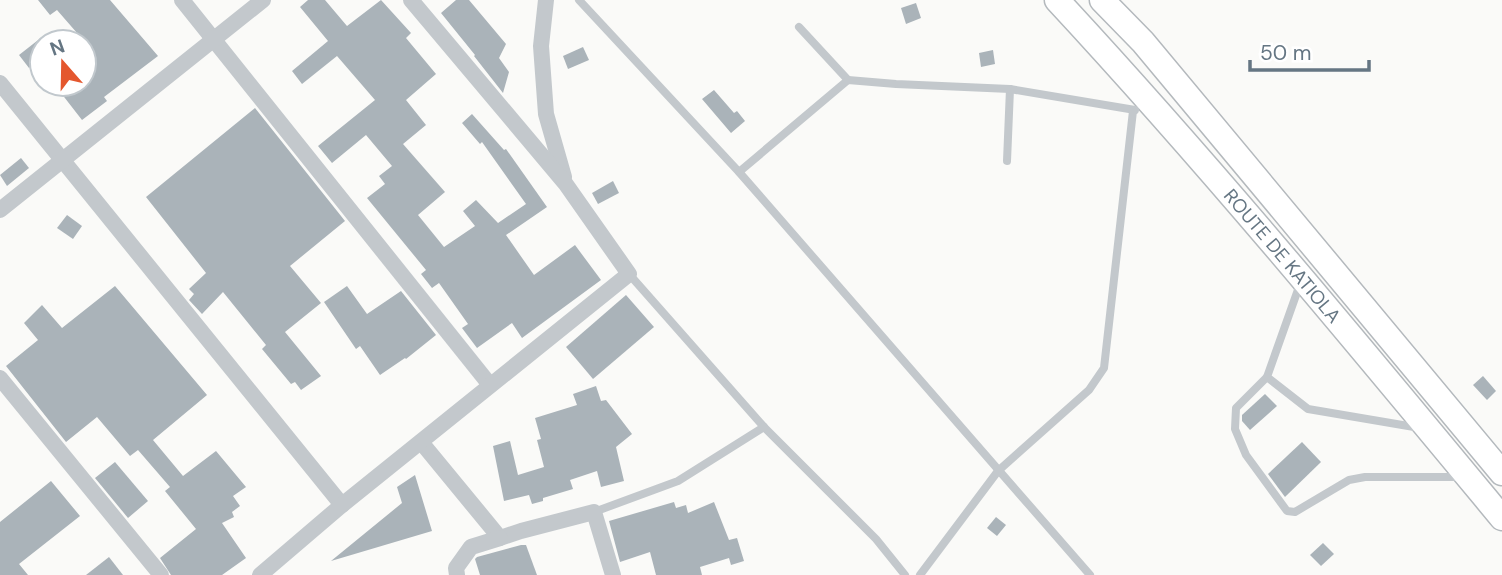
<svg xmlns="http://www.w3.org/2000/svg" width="1502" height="575" font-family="'DM Sans',sans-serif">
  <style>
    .building { fill: #aab3b9 }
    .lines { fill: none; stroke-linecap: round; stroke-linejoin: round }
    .trunk-casing { stroke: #b4b9bd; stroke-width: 27 }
    .service { stroke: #c3c8cc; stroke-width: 8 }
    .minor { stroke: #c3c8cc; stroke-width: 16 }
    .trunk { stroke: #fff; stroke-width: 24 }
    .labels { text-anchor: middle; stroke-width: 7; stroke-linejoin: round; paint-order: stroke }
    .street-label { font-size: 19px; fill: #657683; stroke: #fff }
  </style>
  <rect width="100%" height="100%" fill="#fafaf8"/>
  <g class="building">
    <polygon points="38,0 110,0 158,56 104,97 107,101 82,120 54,84 84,85 84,41 57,10 50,15"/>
    <polygon points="308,0 325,0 347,26 381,0 411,33 406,38 436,74 406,100 426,125 403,144 445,192 418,215 444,247 475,226 463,211 476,200 498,223 526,204 482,142 480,144 462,123 472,114 504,150 506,149 547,207 506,235 534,275 575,245 601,280 522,338 512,323 477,348 462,328 468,324 439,283 432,288 421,274 426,270 367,198 385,184 379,176 392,166 366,135 332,163 318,146 375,100 337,56 302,84 292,71 328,41 300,7"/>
    <polygon points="456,0 469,0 506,44 499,58 509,72 503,93 474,56 475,55 441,13"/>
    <polygon points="916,3 921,18 906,24 901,8"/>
    <polygon points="42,37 42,78 32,65 29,68 19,55"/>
    <polygon points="583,47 589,60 568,69 563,56"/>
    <polygon points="993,50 995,64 981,67 979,53"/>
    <polygon points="714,90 734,113 737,111 745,121 731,133 702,99"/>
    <polygon points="255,108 345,221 290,266 321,303 285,332 321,376 301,390 295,382 291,384 262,349 266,345 223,292 202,314 189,300 194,294 189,289 206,273 146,197"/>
    <polygon points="21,158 29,168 7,186 0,175"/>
    <polygon points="613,181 619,193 598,204 592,193"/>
    <polygon points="67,215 82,226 73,239 57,228"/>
    <polygon points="115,286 207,395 153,440 183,476 216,451 246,487 233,496 240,506 232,512 234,517 222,523 246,558 222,575 171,575 160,558 196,529 165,491 170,487 138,450 130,456 97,417 66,442 6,366 38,340 24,323 42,305 62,328"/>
    <polygon points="347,286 367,314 401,291 436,335 406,359 405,358 380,375 360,346 356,349 324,302"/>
    <polygon points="626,295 654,327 593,379 566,347"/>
    <polygon points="1483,376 1496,391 1487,400 1473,385"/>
    <polygon points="596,386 601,401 606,400 632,434 616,447 624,481 601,487 597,471 570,480 573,489 543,498 543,501 532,504 529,495 504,501 493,446 510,441 518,475 544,467 537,440 541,439 535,418 577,405 573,394"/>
    <polygon points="1265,394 1277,406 1250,430 1242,421 1242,415"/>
    <polygon points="1302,442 1321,462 1285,497 1268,474"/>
    <polygon points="115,462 148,501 128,518 95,478"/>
    <polygon points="415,475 432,531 331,561 402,503 397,487"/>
    <polygon points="51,481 80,516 19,564 28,575 0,575 0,522"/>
    <polygon points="674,502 676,508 686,505 688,513 714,502 729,540 737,538 744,561 731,565 729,558 700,567 702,575 656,575 650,552 620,562 609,521"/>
    <polygon points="996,517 1006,525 997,536 987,528"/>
    <polygon points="1323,543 1334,554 1321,566 1310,555"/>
    <polygon points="521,545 526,545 537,575 480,575 475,559 477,557"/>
    <polygon points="109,557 123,575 86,575"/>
  </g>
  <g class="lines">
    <defs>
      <g id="trunk">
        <path id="s1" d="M1057 0C1212 167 1357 343 1502 518"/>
        <polyline points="1102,0 1143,42 1502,473"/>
      </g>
    </defs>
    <use href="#trunk" class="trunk-casing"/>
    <g class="service">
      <polyline points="579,0 739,172 1090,575"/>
      <polyline points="799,27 848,80"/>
      <polyline points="1007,161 1010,89"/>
      <polyline points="739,172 848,80 896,84 1010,89 1135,110"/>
      <polyline points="629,274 764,427 876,539 905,575"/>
      <polyline points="1300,284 1267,377 1308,409 1420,428"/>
      <polyline points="1267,377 1236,408 1235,429 1246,455 1287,511 1295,512 1349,480 1365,477 1463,477"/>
      <polyline points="594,512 678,481 764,427"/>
      <polyline points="920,575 998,471 1089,390 1104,368 1133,111"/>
    </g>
    <g class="minor">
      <polyline points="182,0 490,385"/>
      <polyline points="546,0 541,46 546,114 564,177"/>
      <polyline points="0,83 342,505"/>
      <polyline points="0,210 263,0"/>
      <polyline points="0,378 161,575"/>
      <polyline points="421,442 500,538 521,531 594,512 613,575"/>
      <polyline points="260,575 342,505 629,274 565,183 411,0"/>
      <polyline points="457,575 456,568 471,547 500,538"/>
    </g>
    <use href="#trunk" class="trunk"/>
  </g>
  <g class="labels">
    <g class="street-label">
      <text dy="7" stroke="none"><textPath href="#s1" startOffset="341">ROUTE DE KATIOLA</textPath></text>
    </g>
  </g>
  <g transform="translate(63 63) rotate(340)"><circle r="33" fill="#ffffff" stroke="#c1c8cd" stroke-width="2"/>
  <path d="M0-5L12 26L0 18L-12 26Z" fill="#e4572e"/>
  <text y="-10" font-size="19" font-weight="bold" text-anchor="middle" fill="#657683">N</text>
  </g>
  <path d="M1250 60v10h119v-10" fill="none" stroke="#657683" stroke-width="3.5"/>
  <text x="1260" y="60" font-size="21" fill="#657683" stroke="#ffffff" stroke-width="5" paint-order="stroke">50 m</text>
</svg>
